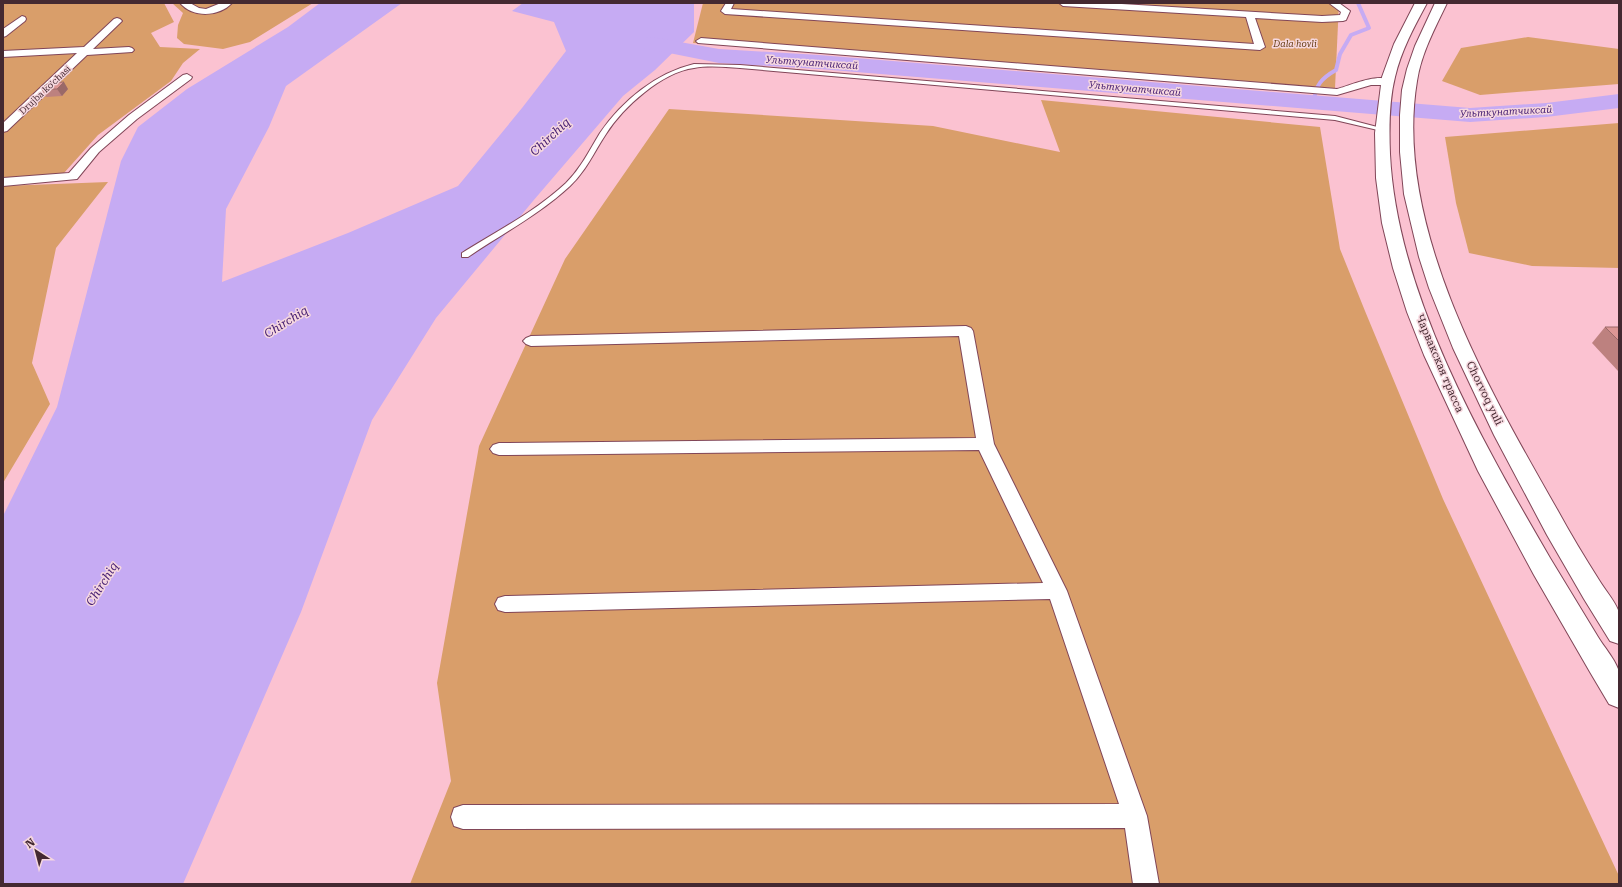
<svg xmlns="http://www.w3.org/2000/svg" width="1622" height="887" font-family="'Roboto Serif',serif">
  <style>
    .green { fill: #d99e6a }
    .water { fill: #c6abf3 }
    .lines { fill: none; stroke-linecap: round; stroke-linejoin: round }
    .stream { stroke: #c6abf3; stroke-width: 4 }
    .river { fill: #c6abf3; fill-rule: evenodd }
    .service-casing { stroke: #814658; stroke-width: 2 }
    .minor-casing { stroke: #814658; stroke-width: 2 }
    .trunk-casing { stroke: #814658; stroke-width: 2 }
    .service { fill: #fff; fill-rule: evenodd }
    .minor { fill: #fff; fill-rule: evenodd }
    .trunk { fill: #fff; fill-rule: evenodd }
    .wall { fill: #bd817f }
    .shaded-wall { fill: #9a6968 }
    .building { fill: #dc9694; stroke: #9a6968 }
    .labels { text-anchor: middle; stroke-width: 3; stroke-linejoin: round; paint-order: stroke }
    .far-park-label { font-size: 9px; font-style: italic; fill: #643a0f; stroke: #f6d8df }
    .far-street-label { font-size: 9px; fill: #442931; stroke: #f6d8df }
    .far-water-label { font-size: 10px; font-style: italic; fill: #482174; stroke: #f6d8df }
    .street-label { font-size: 11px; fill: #442931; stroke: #f6d8df }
    .water-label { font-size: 12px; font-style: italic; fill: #482174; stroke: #f6d8df }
  </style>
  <rect width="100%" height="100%" fill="#fbc2d1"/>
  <g class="green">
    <polygon points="3,3 164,3 174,22 151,33 160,47 200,49 183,63 171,81 98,135 64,173 3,180"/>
    <polygon points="172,3 313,3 250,42 223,49 184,44 177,38 178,25 183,13"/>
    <polygon points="703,3 1339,3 1335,88 693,43"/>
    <polygon points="1528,37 1619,49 1619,84 1480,95 1442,81 1461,48"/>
    <polygon points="1041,100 1320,127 1340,249 1365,311 1443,499 1619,876 1619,884 410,884 451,781 437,683 479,446 565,259 669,109 933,126 1060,152"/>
    <polygon points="1619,123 1619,268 1532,266 1469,253 1456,203 1445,137"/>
    <polygon points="108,182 56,248 32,363 50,404 3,483 3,186"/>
  </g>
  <polygon class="water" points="320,3 402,3 286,86 269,127 226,209 222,282 348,233 458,186 522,108 566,51 554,22 512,11 523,3 694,3 694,32 655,70 623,96 533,201 436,318 372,420 301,612 183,884 3,884 3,516 57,407 121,161 138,127 187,89 288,27"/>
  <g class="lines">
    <path class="stream" d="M1314 102C1315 85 1322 78 1336 70L1340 54 1351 35 1369 28 1358 3"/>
    <polygon class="river" points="652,37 719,49 819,55 1470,108 1546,103 1619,94 1619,108 1546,117 1470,122 819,69 719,63 644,48 641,43 644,38"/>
    <defs>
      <path id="service" d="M694 64 740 65 1335 116 1385 129 1382 131 1335 120 740 68C725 67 709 65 694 68 662 72 623 107 606 134 594 152 586 171 570 186 540 214 502 234 468 257H462V253C497 231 535 212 566 183 581 168 589 151 600 133 622 101 656 73 694 64Z"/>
      <g id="minor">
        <path d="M180 3H190L199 8 206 9 221 3H232C219 17 193 18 180 3Z"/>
        <polygon points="726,3 734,3 731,9 1254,44 1246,17 1063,6 1059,3 1105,3 1322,16 1340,15 1341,12 1329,3 1339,3 1350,11 1346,20 1343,21 1322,22 1255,18 1265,47 1260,50 725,14 721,11"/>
        <polygon points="22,16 25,17 26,19 25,21 6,36 3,37 3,29"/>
        <polygon points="117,18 120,19 122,21 120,23 93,49 129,47 132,48 134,50 132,52 87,55 7,131 3,132 3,123 77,53 3,57 3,51 84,47 114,19"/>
        <path d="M701 38 1337 89C1349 86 1382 71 1392 82L1387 85H1371L1337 95 698 43 696 41Z"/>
        <polygon points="187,74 192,77 191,79 137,119 99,152 77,179 3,186 3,178 69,173 91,148 129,115 183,75"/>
        <polygon points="966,326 971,328 973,331 994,444 1067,591 1147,816 1159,884 1133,884 1125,828 463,829 454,826 451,817 454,808 463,805 1119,804 1050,599 505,612 498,610 495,604 498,598 505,596 1043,583 979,450 499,455 493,453 490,449 493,445 499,443 976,438 959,336 531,346 526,344 523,341 526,338 531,336"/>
      </g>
      <g id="trunk">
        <path d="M1415 3H1427C1414 27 1401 51 1395 77 1389 101 1389 129 1390 154 1397 294 1481 439 1550 558 1566 584 1582 611 1598 637 1604 647 1614 658 1618 669 1622 678 1619 698 1619 708L1609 704 1590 672 1534 575 1478 471 1424 355 1407 312 1393 268 1382 223 1376 178 1375 133 1382 77 1394 44Z"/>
        <path d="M1435 3H1447C1435 28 1421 54 1417 81 1393 225 1489 390 1558 511 1571 535 1585 558 1599 580 1605 590 1614 600 1618 610 1621 617 1619 636 1619 644L1610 641 1584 599 1547 535 1494 435 1453 348 1429 288 1419 257 1404 194 1400 152V115L1402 90 1407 69 1415 46Z"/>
      </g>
    </defs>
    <use href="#service" class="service-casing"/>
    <use href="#minor" class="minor-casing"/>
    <use href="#trunk" class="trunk-casing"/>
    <use href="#service" class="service"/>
    <use href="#minor" class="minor"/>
    <use href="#trunk" class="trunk"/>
  </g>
  <g class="wall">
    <polygon points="48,83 68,89 62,96 46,97 41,89"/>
    <polygon points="1605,327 1619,327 1619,372 1592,343"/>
  </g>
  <polygon class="shaded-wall" points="64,82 68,89 62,96 57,89"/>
  <g class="building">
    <polygon points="64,82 57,89 41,89 48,83"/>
    <polygon points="1605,327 1619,327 1619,341"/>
  </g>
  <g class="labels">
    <g class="far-park-label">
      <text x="1295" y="47">Dala hovli</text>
    </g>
    <g class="far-street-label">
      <text transform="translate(45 90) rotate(-43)" y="3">Drujba ko'chasi</text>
    </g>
    <g class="far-water-label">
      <text transform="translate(812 62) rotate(4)" y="4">Ульткунатчиксай</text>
      <text transform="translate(1135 88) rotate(5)" y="4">Ульткунатчиксай</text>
      <text transform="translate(1506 111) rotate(-3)" y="4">Ульткунатчиксай</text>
    </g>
    <g class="street-label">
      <text transform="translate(1440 363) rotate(67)" y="4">Чарвакская трасса</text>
      <text transform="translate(1485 393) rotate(64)" y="4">Chorvoq yuli</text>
    </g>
    <g class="water-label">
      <text transform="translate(550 137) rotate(-43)" y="4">Chirchiq</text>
      <text transform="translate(286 322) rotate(-32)" y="4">Chirchiq</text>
      <text transform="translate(102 584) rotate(-58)" y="4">Chirchiq</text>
    </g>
  </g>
  <rect width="1622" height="887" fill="none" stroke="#442931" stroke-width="8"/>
  <g transform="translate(36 851) rotate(324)" stroke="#f6d8df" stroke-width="3" paint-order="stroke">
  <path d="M0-3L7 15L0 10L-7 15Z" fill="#442931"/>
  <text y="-6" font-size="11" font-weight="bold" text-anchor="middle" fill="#442931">N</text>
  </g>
</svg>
